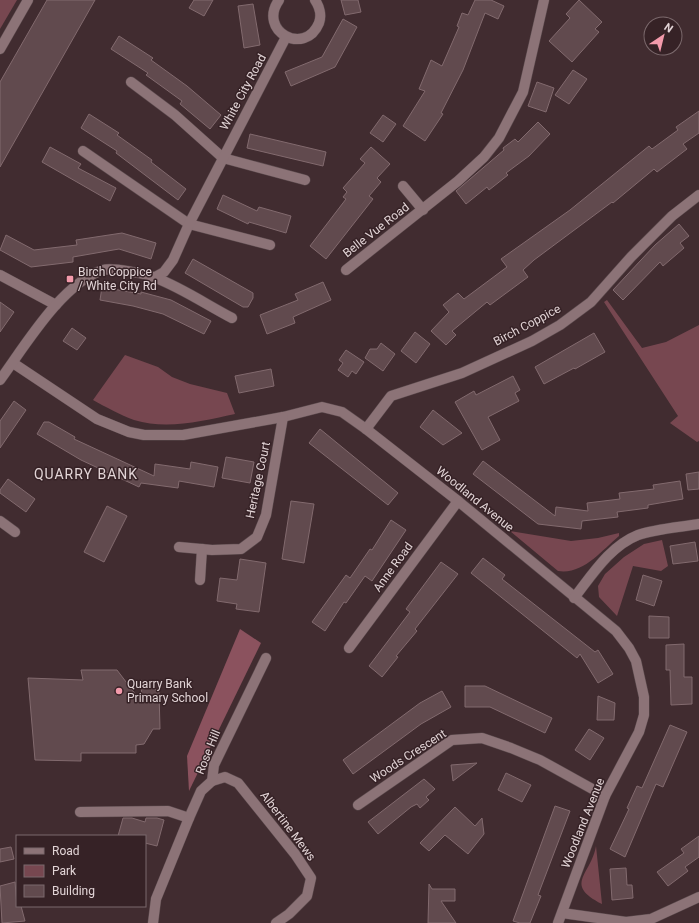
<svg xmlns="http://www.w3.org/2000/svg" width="699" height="923" font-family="Roboto,sans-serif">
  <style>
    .green { fill: #774750 }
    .forest { fill: #8b525e }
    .building { fill: #614a4e; stroke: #826a6e }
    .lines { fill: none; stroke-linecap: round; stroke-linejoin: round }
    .minor-casing { stroke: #5b4a4d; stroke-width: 11 }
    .minor { stroke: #8c7377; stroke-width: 10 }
    .poi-dot { fill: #f39aab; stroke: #362226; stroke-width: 1.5 }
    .labels { text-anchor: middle; stroke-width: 3; stroke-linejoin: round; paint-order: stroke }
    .street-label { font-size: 12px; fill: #e2d4d6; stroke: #362226 }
    .poi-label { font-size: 12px; fill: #e2d4d6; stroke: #362226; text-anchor: start }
    .quarter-label { font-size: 14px; letter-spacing: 1px; fill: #e2d4d6; stroke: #362226 }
  </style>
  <rect width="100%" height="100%" fill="#412c30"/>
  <g class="green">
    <polygon points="0,0 17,0 0,29"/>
    <polygon points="607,300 642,348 666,342 699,325 699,441 697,442 670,423 678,416 604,302"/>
    <path d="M125 355 158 367 172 377 190 384 227 393 235 414C202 421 167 430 134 420 120 415 106 407 93 400Z"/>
    <path d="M510 531 571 541 598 538 619 533V536C601 551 583 575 558 571Z"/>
    <polygon points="662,540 668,566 661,571 633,566 617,616 599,597 598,586 605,574 624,557 644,544"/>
    <path d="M596 846 602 904C563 884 591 875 596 846Z"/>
  </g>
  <polygon class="forest" points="240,629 261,643 189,791 187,756"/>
  <g class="building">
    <polygon points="47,0 95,0 0,167 0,82"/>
    <polygon points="194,0 213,0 204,16 189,8"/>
    <polygon points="341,0 358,0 361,12 345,15"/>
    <polygon points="475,0 491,0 504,6 498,19 485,13 463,70 441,113 443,114 425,141 403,126 425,91 419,89 431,60 442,66 459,27 457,26 462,13 468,15"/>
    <polygon points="579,0 602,22 595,29 599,32 572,62 549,41 570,18 566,14"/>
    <polygon points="253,4 260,45 244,48 238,6"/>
    <polygon points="343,19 357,27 335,67 291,86 285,72 322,57"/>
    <polygon points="119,36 153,58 151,60 187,86 221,115 210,129 180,104 182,101 146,75 148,73 111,49"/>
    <polygon points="573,70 587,79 569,104 555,95"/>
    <polygon points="537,82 554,88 546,112 528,106"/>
    <polygon points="699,111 699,133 683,144 687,149 657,172 654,169 613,203 612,202 534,260 523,270 528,277 490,305 487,302 452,331 456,335 446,345 431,331 449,312 443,305 458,293 464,299 507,267 501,259 570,210 649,146 652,149 678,130 676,127"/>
    <polygon points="89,114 119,133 117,135 152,160 151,162 186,189 178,200 116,153 117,151 81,128"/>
    <polygon points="383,115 396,124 383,142 370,133"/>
    <polygon points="538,122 550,134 529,156 506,173 508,175 489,190 487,187 466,204 456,191 504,150 503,148 515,139 518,142"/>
    <polygon points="250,134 326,152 323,166 247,148"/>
    <polygon points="50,147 81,164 78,168 116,188 110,201 42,162"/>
    <polygon points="371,147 390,164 377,178 381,182 369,196 373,199 326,259 310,246 346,199 343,197 347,192 343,188 365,163 360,159"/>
    <polygon points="223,195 257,211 259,207 291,216 286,233 249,222 248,224 217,209"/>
    <polygon points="679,224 689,236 680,243 684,248 663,266 660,262 623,300 613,290 655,245"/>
    <polygon points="122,233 156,243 151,259 119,249 73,257 73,262 31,267 0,250 6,235 34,250 77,245 76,240"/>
    <polygon points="193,259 253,293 253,298 248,307 243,307 185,273"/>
    <polygon points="323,282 331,300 293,317 295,323 267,334 260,315 298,300 295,294"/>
    <polygon points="102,287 141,294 141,292 171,300 211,321 204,334 163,314 133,306 100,300"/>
    <polygon points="0,302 14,312 0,332"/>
    <polygon points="72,328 86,338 77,350 63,341"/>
    <polygon points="415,332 430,344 416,363 401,351"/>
    <polygon points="594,333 605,352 575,369 574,368 544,384 535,367"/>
    <polygon points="381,343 395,354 383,371 365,358 370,349 377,349"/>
    <polygon points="346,350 364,362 356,374 352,371 348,377 338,370 343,363 339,360"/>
    <polygon points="271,369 274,386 239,393 235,376"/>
    <polygon points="513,376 520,390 515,393 519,401 488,417 500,440 482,450 455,402 474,391 476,395"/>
    <polygon points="14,401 26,410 0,448 0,421"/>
    <polygon points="433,410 462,433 443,445 420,427"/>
    <polygon points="44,422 49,422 75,437 74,439 154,476 155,464 190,469 191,462 218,467 214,487 179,481 178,488 141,483 139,487 81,460 37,434"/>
    <polygon points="320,429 398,493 388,505 309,443"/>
    <polygon points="226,457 254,462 250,483 222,478"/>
    <polygon points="483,461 555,516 556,507 588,511 587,503 620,499 619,493 654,489 653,485 680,481 683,499 648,505 648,508 617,512 618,517 582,521 581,529 538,524 473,474"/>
    <polygon points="699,472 699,489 688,490 686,474"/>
    <polygon points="8,479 35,499 26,512 0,493 0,490"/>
    <polygon points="291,501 314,504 304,563 282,559"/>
    <polygon points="107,506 127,516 104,562 84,552"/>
    <polygon points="391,520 406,530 372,581 365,576 346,603 344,602 325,631 312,622 346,575 350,578 370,549 372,550"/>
    <polygon points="695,542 698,561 673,564 670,546"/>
    <polygon points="483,558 505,575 502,579 595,652 598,650 613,674 598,683 580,654 577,658 471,573"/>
    <polygon points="240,559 266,563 259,612 236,609 237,604 217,601 220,578 237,580"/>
    <polygon points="441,562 458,574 415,629 417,631 396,656 398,657 382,677 369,666 410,612 406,609"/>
    <polygon points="643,575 662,581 654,606 636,600"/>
    <polygon points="649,616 669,617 669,638 649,638"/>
    <polygon points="684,644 684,677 692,677 692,704 671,705 670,670 666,670 666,645"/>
    <polygon points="81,670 117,670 142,703 141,680 159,692 160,729 153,729 144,744 136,745 136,753 81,753 81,761 35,760 28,678 83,680"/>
    <polygon points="465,686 485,686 552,718 545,733 490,707 465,707"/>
    <polygon points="442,691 451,707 421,724 353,774 343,760 420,703"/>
    <polygon points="598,696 615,703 614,720 597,720"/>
    <polygon points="670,725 687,732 663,787 656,784 625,857 610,849 629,809 627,808 637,786 642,788"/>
    <polygon points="589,729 604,738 590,760 575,750"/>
    <polygon points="477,763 453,781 451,765"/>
    <polygon points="506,773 531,785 522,802 498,790"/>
    <polygon points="424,779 435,789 426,797 429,800 420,808 417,804 411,807 378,834 368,822"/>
    <polygon points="555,806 570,811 538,895 541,896 530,923 520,923 513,921"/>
    <polygon points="455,807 475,826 482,818 484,834 468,854 445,835 429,851 420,843"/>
    <polygon points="123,818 132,818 145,822 146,818 157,818 164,820 157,846 145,843 145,836 118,836"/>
    <polygon points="699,836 699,857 685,867 688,871 668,886 657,872 684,853 681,849"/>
    <polygon points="11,847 14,859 0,862 0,849"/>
    <polygon points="626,868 627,885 632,885 633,898 612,900 610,869"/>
    <polygon points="15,882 17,906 21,906 25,921 2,923 0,886"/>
    <polygon points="429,884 432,889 455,889 455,901 441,901 456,923 428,923"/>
  </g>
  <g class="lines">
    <defs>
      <g id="minor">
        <path d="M279 0C257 31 305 57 319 23 322 15 319 6 315 0"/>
        <polyline points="0,49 28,0"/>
        <polyline points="131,82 175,115 223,158 305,180"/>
        <polyline points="83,151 189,224 270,245"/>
        <polyline points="403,186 423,210"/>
        <polyline points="346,270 458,181 484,157 499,138 523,92 544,0"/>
        <polyline points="0,275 56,305"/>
        <polyline points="155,277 164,272 173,260 189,224 286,37"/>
        <polyline points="13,363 97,419 129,432 144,435 183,435 283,417 322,407 342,412 366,429 458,501 616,631 629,648 636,661 644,697 644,715 639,732 605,796 558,923"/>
        <path d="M0 380C25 346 62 283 103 270 112 267 147 274 156 278 182 288 207 305 232 318"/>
        <polyline points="366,429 391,396 462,373 532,341 560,325 591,302 631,257 672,216 699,195"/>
        <polyline points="0,521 15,532"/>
        <polyline points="179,547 212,550 241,549 257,537 266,515 283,417"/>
        <polyline points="200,580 202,549"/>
        <path d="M574 598C592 575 610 546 638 535 654 529 681 527 699 524"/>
        <polyline points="349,648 458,501"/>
        <polyline points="212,781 225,777 238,783 295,854 311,878 307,896 289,914 276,923"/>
        <polyline points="358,805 452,740 482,738 511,748 540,760 605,796"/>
        <polyline points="80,812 168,811 189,818"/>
        <polyline points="562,913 626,922 651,919 699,897"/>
        <polyline points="153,923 156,899 189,818 201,791 212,781 214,765 266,658"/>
      </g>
    </defs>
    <use href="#minor" class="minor-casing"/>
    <use href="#minor" class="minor"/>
  </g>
  <g class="poi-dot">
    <rect x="66" y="275" width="8" height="8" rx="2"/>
    <circle cx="119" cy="691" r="4"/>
  </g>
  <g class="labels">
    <g class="street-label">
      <text transform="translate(243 92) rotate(-62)" y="4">White City Road</text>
      <text transform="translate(376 230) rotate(-38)" y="4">Belle Vue Road</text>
      <text transform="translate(527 325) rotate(-28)" y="4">Birch Coppice</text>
      <text transform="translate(258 480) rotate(-78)" y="4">Heritage Court</text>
      <text transform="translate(475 499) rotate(39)" y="4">Woodland Avenue</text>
      <text transform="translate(393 567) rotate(-54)" y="4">Anne Road</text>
      <text transform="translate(208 752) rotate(-68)" y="4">Rose Hill</text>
      <text transform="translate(408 756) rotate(-33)" y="4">Woods Crescent</text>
      <text transform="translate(583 823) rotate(-68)" y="4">Woodland Avenue</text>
      <text transform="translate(288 826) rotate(53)" y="4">Albertine Mews</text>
    </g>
    <g class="poi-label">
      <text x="78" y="276">Birch Coppice<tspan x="78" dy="14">/ White City Rd</tspan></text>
      <text x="127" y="688">Quarry Bank<tspan x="127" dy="14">Primary School</tspan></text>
    </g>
    <g class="quarter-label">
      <text x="86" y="479">QUARRY BANK</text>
    </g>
  </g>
  <rect x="16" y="835" width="130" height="72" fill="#362226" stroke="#7b696c"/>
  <rect x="24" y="848" width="20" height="6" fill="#8c7377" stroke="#7b696c"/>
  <text x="52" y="855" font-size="12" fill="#e2d4d6">Road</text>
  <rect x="24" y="865" width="20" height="12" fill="#774750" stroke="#7b696c"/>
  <text x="52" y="875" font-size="12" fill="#e2d4d6">Park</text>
  <rect x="24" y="885" width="20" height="12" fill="#614a4e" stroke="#7b696c"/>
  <text x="52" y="895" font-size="12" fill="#e2d4d6">Building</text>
  <g transform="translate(663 36) rotate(35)"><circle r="19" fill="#362226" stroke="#7b696c"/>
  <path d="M0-3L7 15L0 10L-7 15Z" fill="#f39aab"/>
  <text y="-6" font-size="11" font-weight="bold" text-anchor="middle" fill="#e2d4d6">N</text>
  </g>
</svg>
